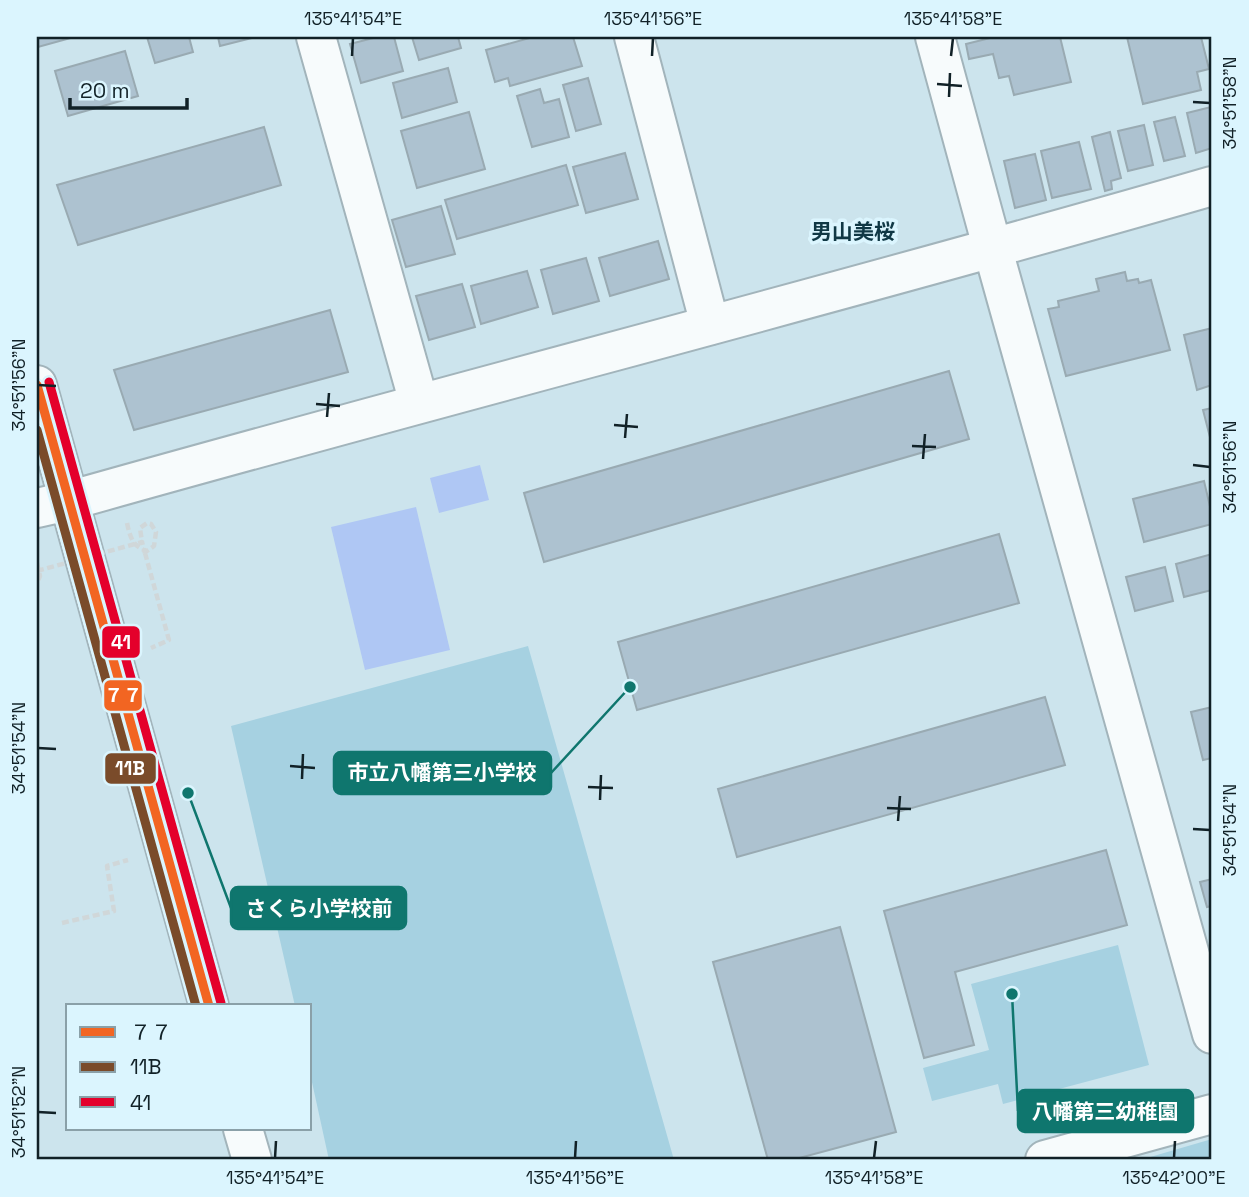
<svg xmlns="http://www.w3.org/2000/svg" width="1249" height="1197" font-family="'Space Grotesk','Noto Sans JP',sans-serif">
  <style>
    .green { fill: #a6d1e1 }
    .water { fill: #afc7f4 }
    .building { fill: #adc2d0; stroke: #99aab2; stroke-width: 2 }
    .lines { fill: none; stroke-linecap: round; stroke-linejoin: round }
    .street-casing { stroke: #a2b4bb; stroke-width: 42 }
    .secondary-casing { stroke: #a2b4bb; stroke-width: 42 }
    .path { stroke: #d0d7d9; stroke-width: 4.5; stroke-dasharray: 7 3.5; stroke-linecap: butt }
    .street { stroke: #f7fbfc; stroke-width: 38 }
    .secondary { stroke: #f7fbfc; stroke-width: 38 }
    .path-bridge { stroke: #d0d7d9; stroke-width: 4.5; stroke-dasharray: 7 3.5; stroke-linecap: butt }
    .bus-1-casing { stroke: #dbf5fe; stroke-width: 14 }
    .bus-2-casing { stroke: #dbf5fe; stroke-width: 14 }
    .bus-3-casing { stroke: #dbf5fe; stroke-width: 14 }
    .bus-1 { stroke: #f26522; stroke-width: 9 }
    .bus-2 { stroke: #7a4b2a; stroke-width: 9 }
    .bus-3 { stroke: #e4002b; stroke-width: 9 }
    .ticks { fill: none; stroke: #112127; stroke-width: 2.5 }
    .labels { text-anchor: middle; stroke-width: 7; stroke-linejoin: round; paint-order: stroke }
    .neighbourhood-label { font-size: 21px; font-weight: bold; fill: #103845; stroke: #dbf5fe }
    .leader { fill: none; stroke: #0f766e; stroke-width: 2.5 }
    .callout-dot { fill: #0f766e; stroke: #dbf5fe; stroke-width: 2.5 }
    .callout { fill: #0f766e; stroke: #0f766e; stroke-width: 2.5 }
    .callout-label { font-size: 21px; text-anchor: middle; font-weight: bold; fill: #fff }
    .line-badge { stroke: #dbf5fe; stroke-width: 2.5 }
    .badge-label { font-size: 19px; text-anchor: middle; font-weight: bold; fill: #fff }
    .neatline { fill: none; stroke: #112127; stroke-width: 2.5 }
    .ticks-label { font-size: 18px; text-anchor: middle; fill: #112127 }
  </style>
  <rect width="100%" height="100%" fill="#cce4ed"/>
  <g class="green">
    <polygon points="528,646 674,1160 329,1160 310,1073 310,1006 295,1006 231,726"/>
    <polygon points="1118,945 1149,1065 1003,1104 998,1084 932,1101 923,1068 989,1050 971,984"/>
    <polygon points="1212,1139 1212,1160 1140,1160"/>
  </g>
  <g class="water">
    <polygon points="480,465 489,500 439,513 430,478"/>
    <polygon points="416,507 450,650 365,670 331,527"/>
  </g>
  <g class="building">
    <polygon points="37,37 74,37 38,47"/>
    <polygon points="147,37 189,37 193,52 155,63"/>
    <polygon points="218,37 256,37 220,46"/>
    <polygon points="377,37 394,37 403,71 361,83 350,44"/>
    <polygon points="412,37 458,37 461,48 419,60"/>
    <polygon points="533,37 573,37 582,66 510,86 508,78 495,82 486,50"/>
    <polygon points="994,37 1060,37 1071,82 1014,95 1009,76 999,78 993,54 969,59 966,44"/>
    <polygon points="1127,37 1201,37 1209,69 1197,72 1201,90 1143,104"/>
    <polygon points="125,51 138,96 68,116 55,71"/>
    <polygon points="448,68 457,102 402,118 393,83"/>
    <polygon points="588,78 601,124 576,131 563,85"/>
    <polygon points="540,89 544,103 559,99 569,137 532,147 517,96"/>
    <polygon points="1211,107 1212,148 1196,153 1187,113"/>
    <polygon points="469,112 485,169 417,188 401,131"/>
    <polygon points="1175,117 1185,156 1164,161 1154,122"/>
    <polygon points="1144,125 1153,165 1128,171 1118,131"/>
    <polygon points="264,127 281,185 78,245 57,185"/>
    <polygon points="1110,132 1121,178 1111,181 1112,189 1105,191 1092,137"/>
    <polygon points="1079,142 1091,189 1052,198 1041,151"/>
    <polygon points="625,153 638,199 586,213 573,167"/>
    <polygon points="1035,154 1046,200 1015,208 1004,161"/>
    <polygon points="566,165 578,205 457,239 445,200"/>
    <polygon points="441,206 455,254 406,267 392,220"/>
    <polygon points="658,241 669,279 610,296 599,258"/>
    <polygon points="586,258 599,301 553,314 541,270"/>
    <polygon points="527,271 538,307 481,324 471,286"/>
    <polygon points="1125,272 1127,281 1138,279 1139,283 1151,280 1170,350 1066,376 1048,309 1059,307 1058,301 1099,291 1096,279"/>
    <polygon points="462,284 475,327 429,340 416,296"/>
    <polygon points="330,310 348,372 134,430 114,370"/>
    <polygon points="1212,328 1212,385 1197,390 1184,335"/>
    <polygon points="949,371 969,439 544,562 524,493"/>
    <polygon points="1212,408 1212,445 1203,410"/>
    <polygon points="1204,481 1212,515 1212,524 1144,542 1133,499"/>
    <polygon points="999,534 1019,603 637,710 618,642"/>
    <polygon points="1212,554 1212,590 1184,597 1176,564"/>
    <polygon points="1165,567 1173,601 1135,611 1126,577"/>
    <polygon points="1045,697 1065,765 737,857 718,789"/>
    <polygon points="1212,707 1212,758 1203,760 1191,712"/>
    <polygon points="1106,850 1127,925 955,972 974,1045 924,1058 884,911"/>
    <polygon points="1212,879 1212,906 1207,907 1200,882"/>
    <polygon points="840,927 896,1132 792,1160 768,1160 713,962"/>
  </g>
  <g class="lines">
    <defs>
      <g id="street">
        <polyline points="316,37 419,403"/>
        <polyline points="634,37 710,325"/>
        <polyline points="935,37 993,250"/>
      </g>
      <g id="secondary">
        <polyline points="993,250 1212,1034"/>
        <polyline points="37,385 209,1006"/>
        <path d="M37 508 68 501C449 393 832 296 1212 186"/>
        <polyline points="243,1129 252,1160"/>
        <polyline points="1045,1160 1212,1114"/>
      </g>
    </defs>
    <use href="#street" class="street-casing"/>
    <use href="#secondary" class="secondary-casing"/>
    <g class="path">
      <path d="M127 523C130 537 133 547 147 551L154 546 156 532 151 524 147 523 140 528 142 542"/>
      <polyline points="145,553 169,640 151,648"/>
      <polyline points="37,563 40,576 37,583"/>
      <polyline points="62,923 114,911 107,866 128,860"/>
    </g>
    <use href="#street" class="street"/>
    <use href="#secondary" class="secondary"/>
    <polyline class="path-bridge" points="37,571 142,542 145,553"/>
    <defs>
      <polyline id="bus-1" points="37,385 209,1006"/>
      <polyline id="bus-2" points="37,430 196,1006"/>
      <polyline id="bus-3" points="49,382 221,1003"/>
    </defs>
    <use href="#bus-1" class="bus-1-casing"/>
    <use href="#bus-2" class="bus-2-casing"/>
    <use href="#bus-3" class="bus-3-casing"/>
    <use href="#bus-1" class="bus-1"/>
    <use href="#bus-2" class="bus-2"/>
    <use href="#bus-3" class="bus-3"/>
  </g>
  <path class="ticks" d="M352 56 353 38M652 56 653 38M951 56 953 38M937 84 962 86M949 97 950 73M1193 102 1210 103M38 385 56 386M316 404 340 406M327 417 329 393M614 425 638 427M625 438 627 414M912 446 936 447M923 459 925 434M1193 465 1210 467M38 748 56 749M290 766 315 768M302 779 303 754M588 787 613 788M600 800 601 775M887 808 911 809M898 821 900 796M1193 829 1210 830M38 1112 56 1113M275 1158 276 1141M575 1158 576 1141M874 1158 876 1141M1174 1158 1175 1141"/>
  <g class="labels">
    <g class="neighbourhood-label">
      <text x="853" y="239">男山美桜</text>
    </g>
  </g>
  <path class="leader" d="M630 687L551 773M188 793L231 908M1012 994L1018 1111"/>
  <g class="callout-dot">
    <circle cx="630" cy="687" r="7"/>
    <circle cx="188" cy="793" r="7"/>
    <circle cx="1012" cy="994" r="7"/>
  </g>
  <g class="callout">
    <rect x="334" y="752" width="217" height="42" rx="7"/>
    <rect x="231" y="887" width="175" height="42" rx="7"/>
    <rect x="1018" y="1090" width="175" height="42" rx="7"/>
  </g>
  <g class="callout-label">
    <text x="442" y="780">市立八幡第三小学校</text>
    <text x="319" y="916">さくら小学校前</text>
    <text x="1105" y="1119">八幡第三幼稚園</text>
  </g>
  <g class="line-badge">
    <rect x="101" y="625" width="40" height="34" rx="7" fill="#e4002b"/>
    <rect x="103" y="679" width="40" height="33" rx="7" fill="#f26522"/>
    <rect x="104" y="752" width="53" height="33" rx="7" fill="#7a4b2a"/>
  </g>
  <g class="badge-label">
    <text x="121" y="649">41</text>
    <text x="123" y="702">７７</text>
    <text x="130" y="775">11B</text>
  </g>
  <rect width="1249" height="1197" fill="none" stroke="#dbf5fe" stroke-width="77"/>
  <rect x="66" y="1004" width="245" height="126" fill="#dbf5fe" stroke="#8aa0a8" stroke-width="2"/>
  <rect x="80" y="1027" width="35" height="10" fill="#f26522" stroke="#8aa0a8" stroke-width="2"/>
  <text x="130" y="1040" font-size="21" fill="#112127">７７</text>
  <rect x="80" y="1062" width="35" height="10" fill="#7a4b2a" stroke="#8aa0a8" stroke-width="2"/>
  <text x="130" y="1074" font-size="21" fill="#112127">11B</text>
  <rect x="80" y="1097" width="35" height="10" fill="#e4002b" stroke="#8aa0a8" stroke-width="2"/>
  <text x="130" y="1110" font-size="21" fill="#112127">41</text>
  <path d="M70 98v10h117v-10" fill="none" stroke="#112127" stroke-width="3.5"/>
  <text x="80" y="98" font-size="21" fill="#112127" stroke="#dbf5fe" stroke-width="5" paint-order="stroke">20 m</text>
  <rect x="38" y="38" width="1172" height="1120" class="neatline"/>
  <g class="ticks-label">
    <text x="353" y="25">135°41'54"E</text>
    <text x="653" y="25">135°41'56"E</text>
    <text x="953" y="25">135°41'58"E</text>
    <text transform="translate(1230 103) rotate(-90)" y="6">34°51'58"N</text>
    <text transform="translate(19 385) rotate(-90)" y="6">34°51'56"N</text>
    <text transform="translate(1230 467) rotate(-90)" y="6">34°51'56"N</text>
    <text transform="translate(19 748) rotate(-90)" y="6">34°51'54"N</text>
    <text transform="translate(1230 830) rotate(-90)" y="6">34°51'54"N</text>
    <text transform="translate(19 1112) rotate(-90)" y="6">34°51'52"N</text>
    <text x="275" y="1184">135°41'54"E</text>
    <text x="575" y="1184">135°41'56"E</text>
    <text x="874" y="1184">135°41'58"E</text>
    <text x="1174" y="1184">135°42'00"E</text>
  </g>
</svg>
